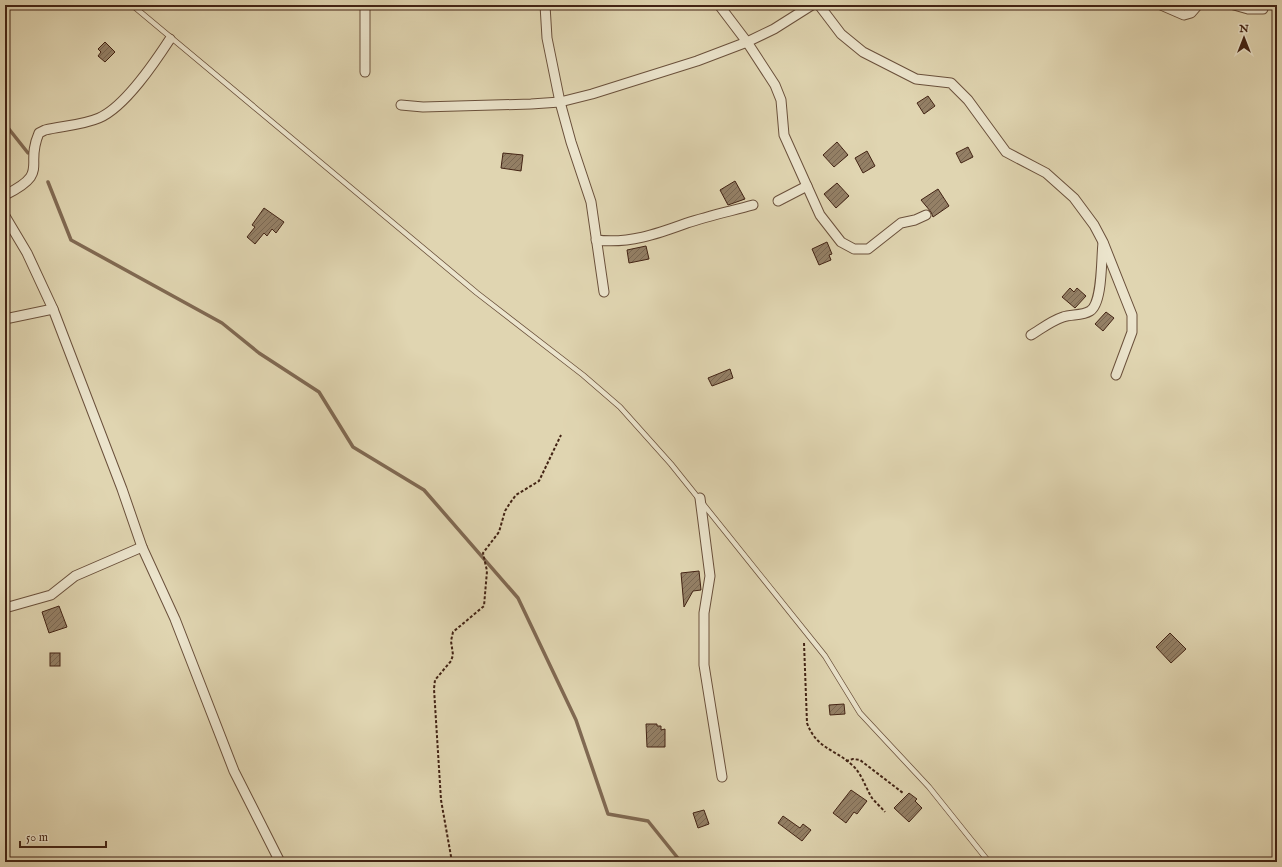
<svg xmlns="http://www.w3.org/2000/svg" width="1282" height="867" font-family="'IM FELL English',serif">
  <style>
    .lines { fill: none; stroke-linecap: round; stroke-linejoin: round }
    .stream { stroke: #806952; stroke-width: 3.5 }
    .building { fill: url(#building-hatch); stroke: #422314 }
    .service-casing { stroke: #6a503b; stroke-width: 6 }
    .minor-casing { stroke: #6a503b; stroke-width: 11 }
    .path { stroke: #422314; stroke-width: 2; stroke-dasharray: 3 2; stroke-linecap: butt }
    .service { stroke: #ebe4cc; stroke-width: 4.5 }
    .minor { stroke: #ebe4cc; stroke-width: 9 }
  </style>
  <defs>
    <pattern id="building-hatch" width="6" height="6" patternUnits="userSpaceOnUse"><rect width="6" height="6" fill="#948066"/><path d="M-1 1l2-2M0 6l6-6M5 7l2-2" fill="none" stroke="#7a6853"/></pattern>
  </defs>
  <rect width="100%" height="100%" fill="#e0d5b1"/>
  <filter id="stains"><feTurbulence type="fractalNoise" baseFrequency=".005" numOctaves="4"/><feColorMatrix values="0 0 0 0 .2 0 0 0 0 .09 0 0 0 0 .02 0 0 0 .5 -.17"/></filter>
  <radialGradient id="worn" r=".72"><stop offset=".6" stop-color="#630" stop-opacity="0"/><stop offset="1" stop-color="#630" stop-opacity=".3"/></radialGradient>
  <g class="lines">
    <g class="stream">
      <polyline points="5,124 28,153"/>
      <polyline points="48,182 71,240 222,323 259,353 319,392 353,447 424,490 518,598 576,720 608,814 648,821 681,862"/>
    </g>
  </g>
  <g class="building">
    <polygon points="105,42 115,52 105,62 98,56 101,52 98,49"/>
    <polygon points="928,96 935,106 924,114 917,103"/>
    <polygon points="837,142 848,155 834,167 823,155"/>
    <polygon points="968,147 973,157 961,163 956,153"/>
    <polygon points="867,151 875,166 863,173 855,158"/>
    <polygon points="503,153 523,155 521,171 501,168"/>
    <polygon points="735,181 745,199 728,205 720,190"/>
    <polygon points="837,183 849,196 836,208 824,194"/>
    <polygon points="938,189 949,206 933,217 931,212 921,200"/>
    <polygon points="264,208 284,222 276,233 272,229 267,236 264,233 255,244 247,237 255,227 252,225"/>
    <polygon points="827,242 832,254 829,255 831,260 819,265 812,249"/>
    <polygon points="646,246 649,259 629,263 627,250"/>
    <polygon points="1070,288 1074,292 1077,288 1086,296 1075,308 1062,297"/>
    <polygon points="1106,312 1114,318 1103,331 1095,324"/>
    <polygon points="730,369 733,378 712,386 708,378"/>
    <polygon points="699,571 701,590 693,591 684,607 681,573"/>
    <polygon points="59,606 67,627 49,633 42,612"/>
    <polygon points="1170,633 1186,649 1171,663 1156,647"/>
    <rect x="50" y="653" width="10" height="13"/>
    <polygon points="844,704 845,714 830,715 829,705"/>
    <polygon points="646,724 657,724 657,726 661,726 661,730 665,729 665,747 647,747"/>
    <polygon points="851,790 867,801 857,814 854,812 846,823 833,813"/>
    <polygon points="909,793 917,799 915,801 922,808 909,822 894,808"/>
    <polygon points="704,810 709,824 698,828 693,813"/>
    <polygon points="783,816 800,828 803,824 811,830 802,841 778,823"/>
  </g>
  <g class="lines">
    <defs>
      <polyline id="service" points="132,5 477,293 583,375 620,407 671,464 825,656 860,713 929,787 989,862"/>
      <g id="minor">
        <polyline points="365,5 365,72"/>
        <polyline points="545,5 547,38 560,102 571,142 591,202 604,292"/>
        <polyline points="719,5 747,42 775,85 781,100 784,135 820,215 841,242 854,249 868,249 901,223 915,220 926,215"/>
        <polyline points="819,5 841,34 863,52 916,79 951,83 968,100 1006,152 1046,173 1074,198 1094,225 1103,242 1132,315 1132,332 1116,375"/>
        <polyline points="1161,5 1184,15 1191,13 1198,5"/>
        <polyline points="1234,5 1248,9 1263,9"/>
        <polyline points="401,105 423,107 531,104 560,102 592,94 697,61 747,42 774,29 812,5"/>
        <path d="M5 195C51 172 24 167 39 133L45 130C62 126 83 125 99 118 125 107 155 62 170 39"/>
        <polyline points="778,201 807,186"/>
        <polyline points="5,216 27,253 53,309 122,489 142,547 175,619 234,771 280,862"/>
        <path d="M596 240C629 244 657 234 687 223 708 216 731 211 753 205"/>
        <polyline points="5,319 53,309"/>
        <path d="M1031 335C1041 329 1051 321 1063 317 1071 314 1082 316 1090 311 1103 303 1101 258 1103 243"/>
        <polyline points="700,498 710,576 704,613 704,665 722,777"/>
        <polyline points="5,608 51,595 75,576 142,547"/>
      </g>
    </defs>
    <use href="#service" class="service-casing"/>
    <use href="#minor" class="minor-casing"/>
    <g class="path">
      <path d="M804 643 807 723C816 748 834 749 851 764 862 773 865 787 872 798 876 803 881 807 885 812"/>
      <polyline points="846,761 853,759 860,760 903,793"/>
      <polyline points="452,862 441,800 434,689 435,680 451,661 453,655 451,641 453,632 484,606 487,571 483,553 499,532 505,511 510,503 516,495 539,481 561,435"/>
    </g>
    <use href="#service" class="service"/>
    <use href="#minor" class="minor"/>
  </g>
  <rect width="1282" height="867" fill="none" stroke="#e0d5b1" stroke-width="20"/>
  <rect x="6" y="6" width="1270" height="855" fill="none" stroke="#422314" stroke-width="2"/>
  <rect x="10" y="10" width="1262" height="847" fill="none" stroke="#422314"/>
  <g transform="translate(1244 38)" stroke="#ebe4cc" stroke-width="3" paint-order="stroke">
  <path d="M0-3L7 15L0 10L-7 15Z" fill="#422314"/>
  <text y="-6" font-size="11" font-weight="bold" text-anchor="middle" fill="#422314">N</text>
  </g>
  <path d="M20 841v6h86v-6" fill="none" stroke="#422314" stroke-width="2"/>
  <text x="26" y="841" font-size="12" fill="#422314" stroke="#ebe4cc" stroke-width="3" paint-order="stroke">50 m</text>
  <rect width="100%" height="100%" filter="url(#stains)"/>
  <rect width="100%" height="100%" fill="url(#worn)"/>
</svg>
